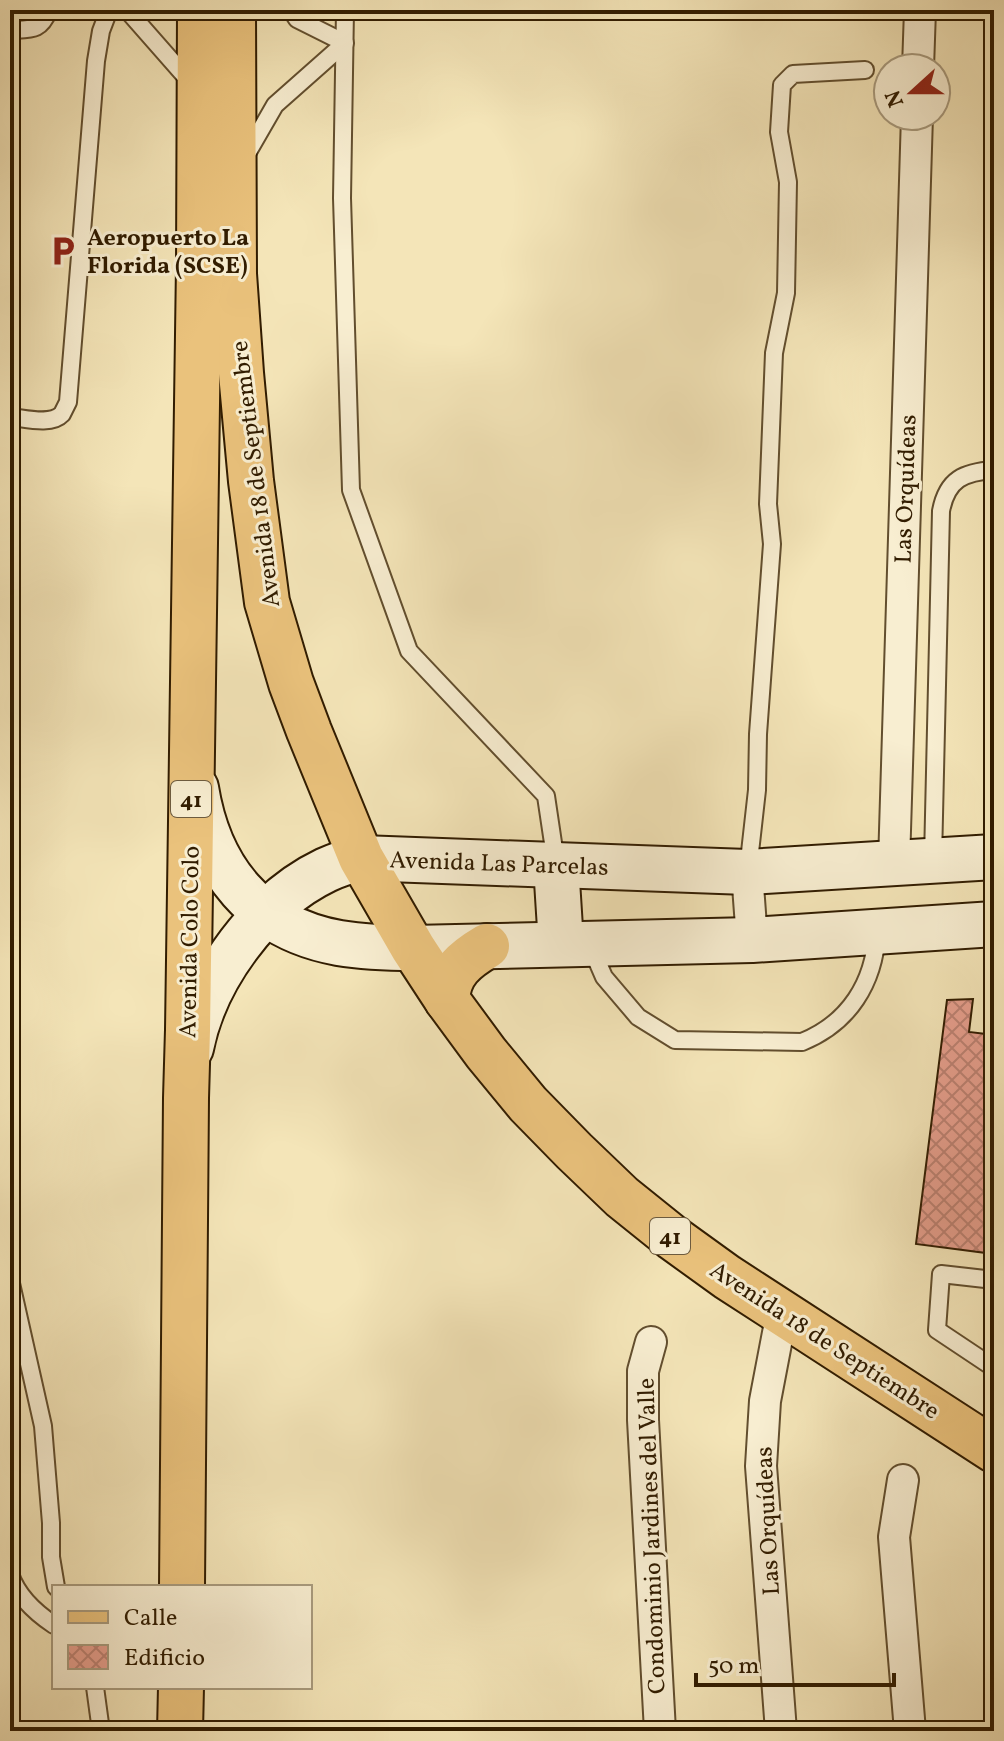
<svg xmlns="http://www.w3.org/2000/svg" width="1004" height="1741" font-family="Vollkorn,serif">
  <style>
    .building { fill: url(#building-cross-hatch); stroke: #311c00; stroke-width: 2 }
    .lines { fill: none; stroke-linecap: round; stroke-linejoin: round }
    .service-casing { stroke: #624e2e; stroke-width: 20 }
    .minor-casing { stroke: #624e2e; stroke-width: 34 }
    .secondary-casing { stroke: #311c00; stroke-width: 48 }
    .primary-casing { stroke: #311c00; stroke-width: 48 }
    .service { stroke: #f8eed1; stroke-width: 16 }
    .minor { stroke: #f8eed1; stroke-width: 30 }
    .secondary { stroke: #f8eed1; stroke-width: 44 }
    .primary { stroke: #eac27c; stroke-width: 44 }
    .labels { text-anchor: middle; stroke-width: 6; stroke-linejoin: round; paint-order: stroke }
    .shield { fill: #f8eed1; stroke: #6d5b3f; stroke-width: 2 }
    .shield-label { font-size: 22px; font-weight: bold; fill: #311c00 }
    .poi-label { font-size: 24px; font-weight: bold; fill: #311c00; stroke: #f8eed1; text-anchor: start }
    .street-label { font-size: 24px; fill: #311c00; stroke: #f8eed1 }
  </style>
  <defs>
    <pattern id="building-cross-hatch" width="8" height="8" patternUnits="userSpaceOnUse" patternTransform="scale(2)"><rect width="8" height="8" fill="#e79f8e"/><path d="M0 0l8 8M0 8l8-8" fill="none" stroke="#bc8172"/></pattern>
  </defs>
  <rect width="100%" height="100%" fill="#f4e5b8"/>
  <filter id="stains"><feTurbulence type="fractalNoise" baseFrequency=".0025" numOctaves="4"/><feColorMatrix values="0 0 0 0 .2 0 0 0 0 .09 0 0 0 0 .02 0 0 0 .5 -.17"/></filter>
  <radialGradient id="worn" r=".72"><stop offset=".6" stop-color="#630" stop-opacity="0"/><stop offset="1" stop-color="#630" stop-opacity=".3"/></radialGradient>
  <polygon class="building" points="973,999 969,1032 994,1035 994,1254 916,1244 947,1000"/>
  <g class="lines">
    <defs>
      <g id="service">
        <polyline points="127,10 192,84"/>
        <polyline points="345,10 342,198 351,490 409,651 546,796 556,863"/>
        <path d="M10 30C31 29 40 32 49 10"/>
        <polyline points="245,157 275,105 345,43 297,19 291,10"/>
        <path d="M10 417C24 418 51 426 62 414 63 412 67 404 68 402L96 61 101 31 109 10"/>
        <path d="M933 859 941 511C947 479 964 472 994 470"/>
        <polyline points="748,870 757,790 758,734 772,544 768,504 774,353 786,293 788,182 779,132 782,85 793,74 865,70"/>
        <path d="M591 947 604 977 638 1017 675 1040 802 1042C849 1023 874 983 877 933"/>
        <polyline points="10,1279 43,1426 51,1523 51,1557 56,1587"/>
        <polyline points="994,1280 941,1274 937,1330 994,1368"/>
        <path d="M10 1574C17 1595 36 1613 54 1625"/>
        <polyline points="95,1687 101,1731"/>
      </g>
      <g id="minor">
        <polyline points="918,68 920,10"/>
        <polyline points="894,863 917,116"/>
        <polyline points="747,872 752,940"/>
        <polyline points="651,1342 643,1371 643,1420 660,1731"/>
        <polyline points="903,1480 894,1537 910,1731"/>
        <polyline points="781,1731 761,1466 765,1401 782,1312"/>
      </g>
      <g id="secondary">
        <path d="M196 788C209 869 255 928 339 943 363 947 388 948 413 948L752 940 994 924"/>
        <polyline points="556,865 561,944"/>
        <path d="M191 1048C205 977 261 901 326 870 337 865 349 861 361 858L747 872 994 857"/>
      </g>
      <g id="primary">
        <polyline points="233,10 234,274 241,373 251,481 267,602 291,683 309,731 361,858 413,948 447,1000 486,1053 528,1104 574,1151 622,1197 673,1238 727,1277 994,1450"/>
        <path d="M447 1000C448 972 465 959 487 946"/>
        <polyline points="182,1587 186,1098 188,1030 199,265 200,10"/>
        <polyline points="180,1731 181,1687"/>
      </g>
    </defs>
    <use href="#service" class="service-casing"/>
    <use href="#minor" class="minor-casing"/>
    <use href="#secondary" class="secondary-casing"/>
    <use href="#primary" class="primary-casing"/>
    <use href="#service" class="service"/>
    <use href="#minor" class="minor"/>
    <use href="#secondary" class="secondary"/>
    <use href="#primary" class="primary"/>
  </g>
  <defs>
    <symbol id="parking-bare" viewBox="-9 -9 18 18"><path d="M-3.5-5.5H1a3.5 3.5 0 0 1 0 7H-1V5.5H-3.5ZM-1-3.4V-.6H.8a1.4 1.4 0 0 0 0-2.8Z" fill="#8f2418" stroke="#f8eed1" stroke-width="2.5" paint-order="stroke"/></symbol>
  </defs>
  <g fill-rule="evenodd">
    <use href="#parking-bare" x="41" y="229" width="44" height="44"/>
  </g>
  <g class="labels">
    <g class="shield">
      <rect x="171" y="781" width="40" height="36" rx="6"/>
      <rect x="650" y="1218" width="40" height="36" rx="6"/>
    </g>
    <g class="shield-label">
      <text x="191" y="807">41</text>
      <text x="670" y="1244">41</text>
    </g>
    <g class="poi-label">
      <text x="87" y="245">Aeropuerto La<tspan x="87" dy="28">Florida (SCSE)</tspan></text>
    </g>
    <g class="street-label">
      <text transform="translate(255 474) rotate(-97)" y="8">Avenida 18 de Septiembre</text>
      <text transform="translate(905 489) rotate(-88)" y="8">Las Orquídeas</text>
      <text transform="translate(499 863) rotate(2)" y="8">Avenida Las Parcelas</text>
      <text transform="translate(189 942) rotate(-89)" y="8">Avenida Colo Colo</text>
      <text transform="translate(825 1340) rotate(33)" y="8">Avenida 18 de Septiembre</text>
      <text transform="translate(767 1521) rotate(-93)" y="8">Las Orquídeas</text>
      <text transform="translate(651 1536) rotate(-92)" y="8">Condominio Jardines del Valle</text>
    </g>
  </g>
  <rect width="1004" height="1741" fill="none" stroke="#f4e5b8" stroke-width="40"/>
  <rect x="12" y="12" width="980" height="1717" fill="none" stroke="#311c00" stroke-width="4"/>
  <rect x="20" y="20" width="964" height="1701" fill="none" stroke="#311c00" stroke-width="2"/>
  <rect x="52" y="1585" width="260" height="104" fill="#f8eed1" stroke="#a89a7d" stroke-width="2"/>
  <rect x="68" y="1611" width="40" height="12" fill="#eac27c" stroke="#a89a7d" stroke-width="2"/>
  <text x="124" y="1625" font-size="24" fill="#311c00">Calle</text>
  <rect x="68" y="1645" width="40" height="24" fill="url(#building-cross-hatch)" stroke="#a89a7d" stroke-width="2"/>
  <text x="124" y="1665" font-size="24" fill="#311c00">Edificio</text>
  <g transform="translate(912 92) rotate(249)"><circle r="38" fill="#f8eed1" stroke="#a89a7d" stroke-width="2"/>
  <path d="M0-6L14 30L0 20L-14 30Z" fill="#8f2418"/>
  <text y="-12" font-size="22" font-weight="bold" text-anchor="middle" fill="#311c00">N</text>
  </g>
  <path d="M696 1673v12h198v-12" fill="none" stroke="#311c00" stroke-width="4"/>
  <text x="708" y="1673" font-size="24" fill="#311c00" stroke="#f8eed1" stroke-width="6" paint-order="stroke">50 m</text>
  <rect width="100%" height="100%" filter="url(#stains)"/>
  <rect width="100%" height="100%" fill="url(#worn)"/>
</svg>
